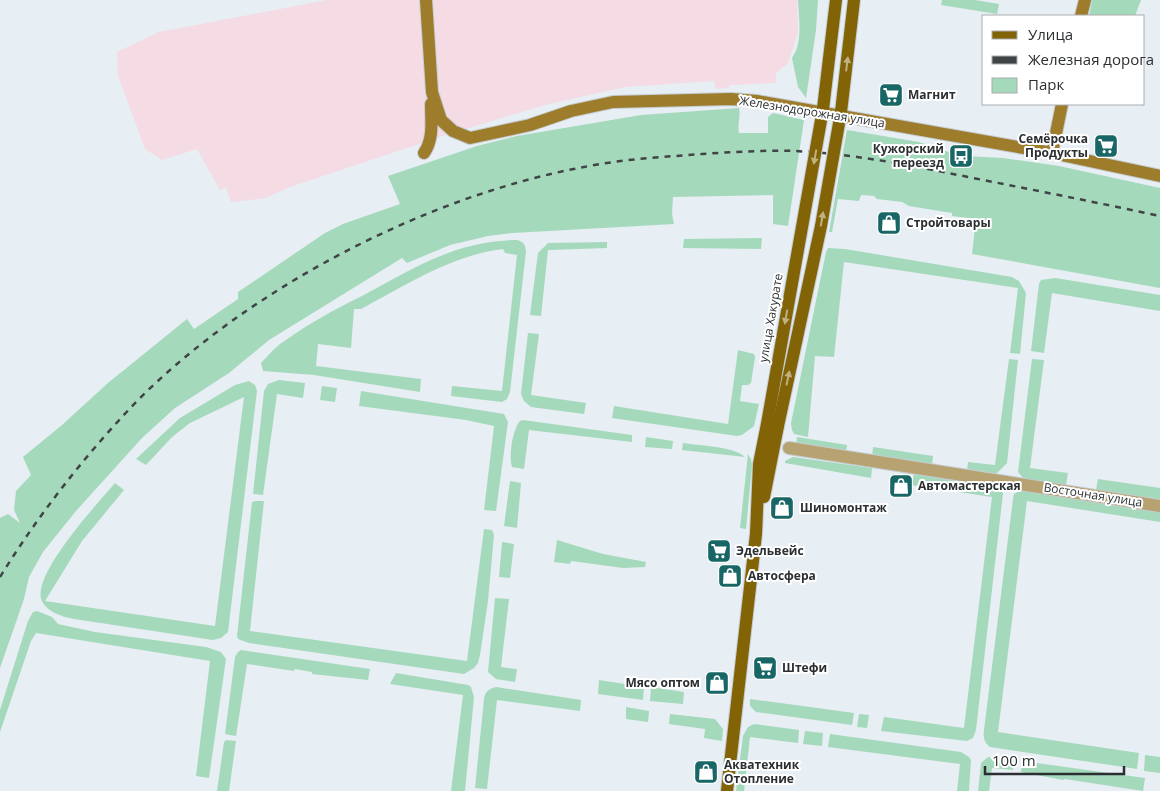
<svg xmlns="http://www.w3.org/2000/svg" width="1160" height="791" font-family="'Open Sans',sans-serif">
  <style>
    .industrial { fill: #f5dbe4 }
    .green { fill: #a5d9bc }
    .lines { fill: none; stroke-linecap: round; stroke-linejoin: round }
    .tertiary-casing { stroke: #c5ccd1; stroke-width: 14 }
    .secondary-casing { stroke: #c5ccd1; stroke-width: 14 }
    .primary-casing { stroke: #c5ccd1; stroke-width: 14 }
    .tertiary { stroke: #b7a272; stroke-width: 12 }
    .secondary { stroke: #9d7c2c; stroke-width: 12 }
    .primary { stroke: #826306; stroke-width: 12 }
    .rail { stroke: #404446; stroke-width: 2.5; stroke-dasharray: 6 6; stroke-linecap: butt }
    .primary-bridge-casing { stroke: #c5ccd1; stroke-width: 14; stroke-linecap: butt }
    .primary-bridge { stroke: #826306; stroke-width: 12 }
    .oneway { fill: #c0b182 }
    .labels { text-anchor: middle; stroke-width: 4; stroke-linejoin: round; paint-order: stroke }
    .poi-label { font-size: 12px; font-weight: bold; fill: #2c2f31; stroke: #fff; text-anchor: start }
    .street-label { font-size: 12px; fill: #2c2f31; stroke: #fff }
  </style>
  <rect width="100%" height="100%" fill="#e7eef4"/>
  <polygon class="industrial" points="327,0 797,0 798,32 788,63 776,73 776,83 730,85 728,88 716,89 714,81 625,87 545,105 452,133 290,187 266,198 231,202 226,187 220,190 197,149 162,160 145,149 118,76 117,52 159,32"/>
  <g class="green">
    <path d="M798 0H818L816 30 806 98 798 87 792 58C803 43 799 19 798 0Z"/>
    <polygon points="942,0 975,0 999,4 997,14 941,5"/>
    <polygon points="1092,0 1141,0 1135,16 1089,16"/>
    <path d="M739 108C741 117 737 124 739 133H768V117L773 113 804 120 788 226 773 224V195L673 197 672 214 674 224 513 233 488 236 450 245 407 263 402 258 269 340 229 373 175 408 142 438 76 511 43 552 29 577 24 599 0 668V518L8 514 20 523 14 510 16 491 31 475 23 457 62 425 108 383 187 319 194 329 238 299V292L325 233 343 224 400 204 388 176 477 146 517 136 641 115Z"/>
    <polygon points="847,130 919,142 958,155 958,159 965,160 966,156 1003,158 1059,166 1160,188 1160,288 972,254 976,219 952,216 952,213 909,206 902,202 877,199 874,196 861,195 859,201 838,199 832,232 829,232"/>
    <polygon points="762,238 761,249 683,248 684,239"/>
    <path d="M517 240C524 242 525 244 526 251L510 392 507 399 502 402 451 396 452 386 502 391 517 255 505 253 503 249C452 255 406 285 361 309H354L351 348 318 344 316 366 421 379 420 392 314 375 263 371 261 363C268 356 275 347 283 342 308 324 335 309 362 296 415 268 454 241 517 240Z"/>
    <polygon points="607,242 607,248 548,250 541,316 530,315 538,253 548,243"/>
    <polygon points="828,248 845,249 1012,277 1019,281 1026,293 1020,354 1010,353 1018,288 844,262 834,357 815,356 808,437 794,434 792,430 791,423 826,252"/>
    <polygon points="1055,278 1160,295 1160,311 1052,293 1044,353 1031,351 1039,284 1041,280"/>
    <polygon points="528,333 539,334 531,395 586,403 584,414 531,407 524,401 521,394"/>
    <polygon points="738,350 754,354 755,357 751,383 748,385 742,385 740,401 759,404 754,426 742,435 737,436 612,418 614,406 728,424"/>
    <polygon points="1009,359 1018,360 1007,463 996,474 967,471 968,462 995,465"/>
    <polygon points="1032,359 1044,360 1030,468 1068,473 1066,485 1024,479 1018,472"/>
    <polygon points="279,380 305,383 303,398 277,394 263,495 253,494 264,391 268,384"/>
    <path d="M249 381 255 385 257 391 228 632 221 638 213 640 74 619C63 617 47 612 42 601 30 576 98 503 115 483L124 490 82 541 45 601 215 626 244 397 190 423 172 437 146 465 136 459 180 418 235 385Z"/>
    <polygon points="322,386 337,388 335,402 320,400"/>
    <polygon points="361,391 504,414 508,422 496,511 484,510 494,426 466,420 359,406"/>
    <path d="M523 420 632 435V442L529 430 524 469 512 467C509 455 512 431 520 421Z"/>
    <polygon points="646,437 673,441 672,449 645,447"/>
    <polygon points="797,437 847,445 846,452 796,445"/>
    <path d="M683 443C700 446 733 446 745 457L682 450Z"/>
    <polygon points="873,447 933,456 932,465 872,457"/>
    <polygon points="748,454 751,459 752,465 746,529 740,528"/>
    <polygon points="793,457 872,468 871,478 785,463 785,461"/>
    <polygon points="914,474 995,486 999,487 1003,493 976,730 973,738 967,741 881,731 884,717 964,728 992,497 912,485"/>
    <polygon points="1098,479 1160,488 1160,500 1096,490"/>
    <polygon points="510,481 521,483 517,528 504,526"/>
    <path d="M1021 490 1160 512V522L1027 501 998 732 1139 753 1137 769 990 747C984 742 983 738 984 730L1013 499 1014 494Z"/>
    <polygon points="256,501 264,501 250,631 467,661 484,529 492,530 494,535 488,601 480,655 478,663 474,668 464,674 249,643 238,639 237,636 252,502"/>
    <polygon points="557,540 603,554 646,562 645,567 623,568 571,561 570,564 554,562"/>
    <polygon points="502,542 514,544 510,578 499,577"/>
    <polygon points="495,598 509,599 501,667 517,669 515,682 496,679 488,672"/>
    <polygon points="37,611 52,617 58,624 95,632 206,647 221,652 226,659 209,778 196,776 210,661 36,633 31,641 0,732 0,710 28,621 33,612"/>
    <polygon points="241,650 370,669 368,680 312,674 312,672 295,669 294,671 247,664 236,736 225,734 235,657 238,652"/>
    <polygon points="396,673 468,685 471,687 474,697 465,791 451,791 463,695 390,684"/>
    <polygon points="599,680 644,687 643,700 598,694"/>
    <path d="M496 687 581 700 580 711 497 700 487 789 475 788 484 699C485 691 489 689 496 687Z"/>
    <polygon points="651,687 684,692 683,704 650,701"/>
    <polygon points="750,699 854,713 852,725 756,712 750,706"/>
    <polygon points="626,707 649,711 648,722 626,719"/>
    <polygon points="670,714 715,719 723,729 722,741 704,738 705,729 669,724"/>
    <polygon points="859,714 869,715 867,728 857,727"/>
    <polygon points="754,724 799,730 798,743 750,737 744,791 736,791 743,736 748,727"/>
    <polygon points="805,731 823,733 822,746 803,744"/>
    <polygon points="830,734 961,752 969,757 971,760 969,791 957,791 960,764 828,747"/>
    <polygon points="226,740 236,741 229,791 217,791 224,742"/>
    <polygon points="1145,755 1160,757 1160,773 1144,771"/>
    <polygon points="988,757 1014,759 1013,770 992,768 989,791 978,791 981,763"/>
    <polygon points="1022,761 1145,778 1143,791 1065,779 1063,780 1021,772"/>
  </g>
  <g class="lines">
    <defs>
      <polyline id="tertiary" points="789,448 1160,506"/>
      <g id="secondary">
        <polyline points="426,0 432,92 441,120 453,131 470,138 530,125 571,111 613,102 731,99 757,101 1052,153 1160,176"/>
        <polyline points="1081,16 1085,0"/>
        <path d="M424 153C434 139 431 121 431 104"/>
        <polyline points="1052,153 1062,104"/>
      </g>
      <g id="primary">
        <polyline points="823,109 836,0"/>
        <polyline points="841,112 854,0"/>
        <polyline points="764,497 778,426"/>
        <polyline points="727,791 756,534 759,464 767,424"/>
      </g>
    </defs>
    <use href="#tertiary" class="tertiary-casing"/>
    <use href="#secondary" class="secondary-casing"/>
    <use href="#primary" class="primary-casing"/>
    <use href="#tertiary" class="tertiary"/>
    <use href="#secondary" class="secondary"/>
    <use href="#primary" class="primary"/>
    <path class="rail" d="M0 577C39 514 86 454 138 400 251 287 427 196 584 167 623 159 663 157 702 154 733 152 764 150 795 151 857 154 918 167 978 179 1039 191 1099 203 1160 216"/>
    <defs>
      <g id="primary-bridge">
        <polyline points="767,424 823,109"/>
        <polyline points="778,426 821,226 841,112"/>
      </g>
    </defs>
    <use href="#primary-bridge" class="primary-bridge-casing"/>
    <use href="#primary-bridge" class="primary-bridge"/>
  </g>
  <defs><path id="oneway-solid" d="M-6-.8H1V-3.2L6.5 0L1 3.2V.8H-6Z" transform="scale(1.25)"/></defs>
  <g class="oneway">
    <use href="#oneway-solid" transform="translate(847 64) rotate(-83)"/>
    <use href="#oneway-solid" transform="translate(815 157) rotate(100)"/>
    <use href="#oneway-solid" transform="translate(822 219) rotate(-80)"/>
    <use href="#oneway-solid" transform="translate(786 317) rotate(100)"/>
    <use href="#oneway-solid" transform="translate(788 378) rotate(-78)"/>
  </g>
  <defs>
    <symbol id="supermarket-square" viewBox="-11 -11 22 22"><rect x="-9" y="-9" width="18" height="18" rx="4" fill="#186665" stroke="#fff"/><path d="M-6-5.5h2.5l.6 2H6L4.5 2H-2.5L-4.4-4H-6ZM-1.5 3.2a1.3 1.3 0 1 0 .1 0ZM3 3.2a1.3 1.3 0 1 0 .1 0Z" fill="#fff"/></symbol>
    <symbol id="bus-square" viewBox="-11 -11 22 22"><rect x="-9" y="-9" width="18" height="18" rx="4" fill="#186665" stroke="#fff"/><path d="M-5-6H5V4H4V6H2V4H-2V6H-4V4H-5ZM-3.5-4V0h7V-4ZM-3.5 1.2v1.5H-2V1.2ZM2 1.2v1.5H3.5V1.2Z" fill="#fff"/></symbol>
    <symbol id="shop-square" viewBox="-11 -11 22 22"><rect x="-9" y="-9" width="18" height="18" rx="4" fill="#186665" stroke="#fff"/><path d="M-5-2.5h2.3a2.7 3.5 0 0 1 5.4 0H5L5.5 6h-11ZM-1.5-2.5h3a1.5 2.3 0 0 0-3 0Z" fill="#fff"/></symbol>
  </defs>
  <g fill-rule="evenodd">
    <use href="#supermarket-square" x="877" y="81" width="28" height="28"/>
    <use href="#supermarket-square" x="1092" y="132" width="28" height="28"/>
    <use href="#bus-square" x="947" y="142" width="28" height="28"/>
    <use href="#shop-square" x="875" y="209" width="28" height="28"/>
    <use href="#shop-square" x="887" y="472" width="28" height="28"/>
    <use href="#shop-square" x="768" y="494" width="28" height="28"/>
    <use href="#supermarket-square" x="705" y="537" width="28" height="28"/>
    <use href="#shop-square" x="716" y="562" width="28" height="28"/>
    <use href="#supermarket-square" x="751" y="654" width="28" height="28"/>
    <use href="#shop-square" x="703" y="669" width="28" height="28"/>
    <use href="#shop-square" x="692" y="758" width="28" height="28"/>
  </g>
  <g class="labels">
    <g class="poi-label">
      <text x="908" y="99">Магнит</text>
      <text x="1088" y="143" text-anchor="end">Семёрочка<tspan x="1088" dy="14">Продукты</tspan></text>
      <text x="944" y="153" text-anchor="end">Кужорский<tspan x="944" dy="14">переезд</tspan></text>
      <text x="906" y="227">Стройтовары</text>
      <text x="918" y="490">Автомастерская</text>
      <text x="800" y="512">Шиномонтаж</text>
      <text x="736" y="555">Эдельвейс</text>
      <text x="748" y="580">Автосфера</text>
      <text x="782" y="672">Штефи</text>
      <text x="700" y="687" text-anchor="end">Мясо оптом</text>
      <text x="724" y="769">Акватехник<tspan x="724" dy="14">Отопление</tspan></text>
    </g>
    <g class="street-label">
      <text transform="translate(812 112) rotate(9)" y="4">Железнодорожная улица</text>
      <text transform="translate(771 318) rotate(-80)" y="4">улица Хакурате</text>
      <text transform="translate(1093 495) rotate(9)" y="4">Восточная улица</text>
    </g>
  </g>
  <rect x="982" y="15" width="162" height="90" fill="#ffffff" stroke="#abacad"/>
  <rect x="992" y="31" width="25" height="8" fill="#826306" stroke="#abacad"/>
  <text x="1028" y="40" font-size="15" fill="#2c2f31">Улица</text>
  <rect x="992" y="56" width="25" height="8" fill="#404446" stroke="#abacad"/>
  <text x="1028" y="65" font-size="15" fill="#2c2f31">Железная дорога</text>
  <rect x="992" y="78" width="25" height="15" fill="#a5d9bc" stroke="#abacad"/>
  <text x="1028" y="90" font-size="15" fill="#2c2f31">Парк</text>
  <path d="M985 766v8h139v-8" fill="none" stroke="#2c2f31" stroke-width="2.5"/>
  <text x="992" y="766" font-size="15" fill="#2c2f31" stroke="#ffffff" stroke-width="4" paint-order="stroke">100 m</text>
</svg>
